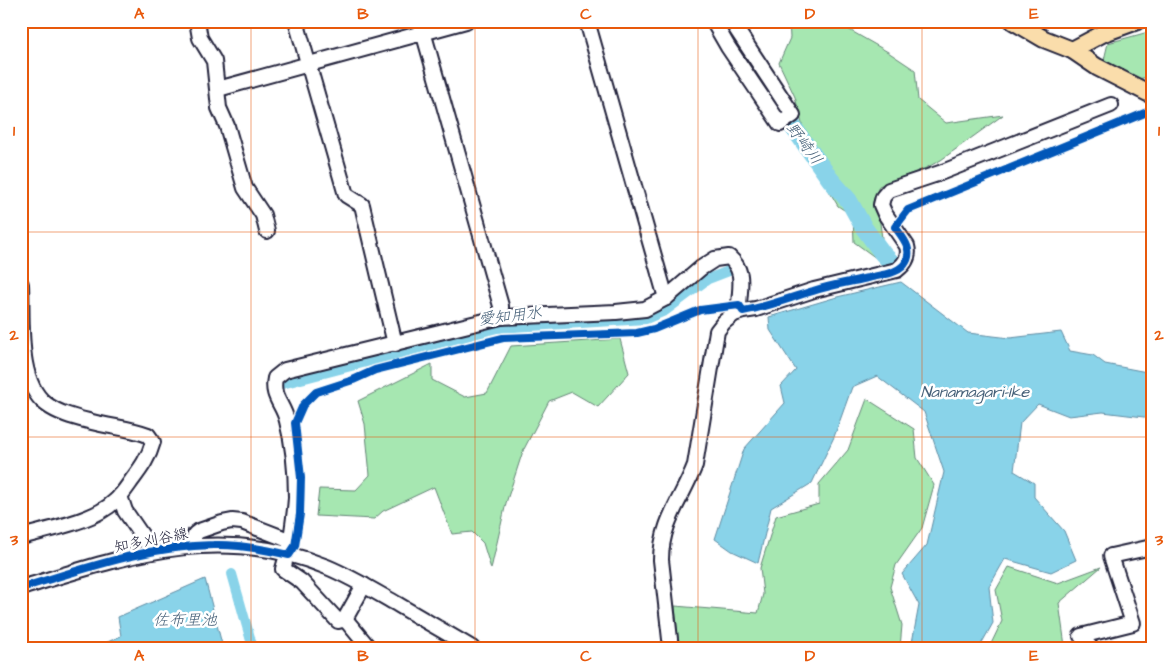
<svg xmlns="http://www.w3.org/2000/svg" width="1173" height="669" font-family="'Architects Daughter','Klee One',sans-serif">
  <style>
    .green { fill: #a6e7b1; stroke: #648476 }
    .water { fill: #89d3e9; stroke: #608ca3 }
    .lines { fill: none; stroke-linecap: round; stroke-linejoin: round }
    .canal { stroke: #89d3e9; stroke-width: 10 }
    .river { stroke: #89d3e9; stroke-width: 18 }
    .minor-casing { stroke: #22223b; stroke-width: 18 }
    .major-casing { stroke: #22223b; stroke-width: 20 }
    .minor { stroke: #fff; stroke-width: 14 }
    .major { stroke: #faddab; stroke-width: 16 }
    .cycleway-casing { stroke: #fff; stroke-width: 11 }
    .cycleway { stroke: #0057b8; stroke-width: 8 }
    .grid { fill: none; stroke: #e8590c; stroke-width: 1; stroke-opacity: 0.55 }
    .labels { text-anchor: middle; stroke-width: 5; stroke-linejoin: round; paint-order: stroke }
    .street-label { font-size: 15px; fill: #22223b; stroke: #fff }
    .water-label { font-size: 16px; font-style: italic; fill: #466078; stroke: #fff }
    .neatline { fill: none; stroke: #e8590c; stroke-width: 2 }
    .grid-label { font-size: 16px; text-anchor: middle; font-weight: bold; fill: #e8590c }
  </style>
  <rect width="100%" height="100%" fill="#fff"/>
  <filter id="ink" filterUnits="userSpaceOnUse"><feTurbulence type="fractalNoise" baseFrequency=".02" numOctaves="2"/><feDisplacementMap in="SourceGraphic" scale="10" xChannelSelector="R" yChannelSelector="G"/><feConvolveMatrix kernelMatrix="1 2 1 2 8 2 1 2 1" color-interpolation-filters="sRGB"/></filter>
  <g filter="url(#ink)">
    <g class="green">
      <polygon points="789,21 843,21 846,28 888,52 915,70 918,100 946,123 1003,115 941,160 926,168 879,186 873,202 880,223 882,238 876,258 854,242 853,216 838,206 812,162 795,97 779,63 790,38"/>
      <polygon points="1152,31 1152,76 1138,79 1104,60 1108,43"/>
      <polygon points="620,339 629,373 598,407 572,392 549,401 523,451 506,503 491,569 483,543 472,532 452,534 434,487 383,511 374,519 316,516 319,489 356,490 370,475 365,424 358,401 432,364 432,380 465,397 487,393 511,346"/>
      <polygon points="867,399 914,429 917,458 934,485 922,528 896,565 890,587 902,625 900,648 679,648 675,606 758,613 763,594 760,568 776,516 819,504 819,484 848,450"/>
      <polygon points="1009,567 1058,583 1101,567 1059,603 1065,646 1067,648 989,648 1002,621 996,590"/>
    </g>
    <g class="water">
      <polygon points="901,282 968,333 1010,338 1061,332 1070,351 1093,355 1105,364 1152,373 1152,418 1103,412 1069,416 1038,404 1020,423 1014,471 1034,483 1034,497 1064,531 1076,560 1051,572 1005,559 989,587 993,623 979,648 911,648 919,605 902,574 927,545 944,472 924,412 877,376 852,387 834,437 812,483 771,508 758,563 732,551 715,539 744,449 785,403 781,386 796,370 770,330 769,317 837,297"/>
      <polygon points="205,579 223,648 94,648 121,636 118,617"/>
    </g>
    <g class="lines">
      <g class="canal">
        <polyline points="282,384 497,328 646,319 665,311 708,279 734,269"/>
        <polyline points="232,574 253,648"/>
      </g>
      <polyline class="river" points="722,21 784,114 830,179 849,201 864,228 883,254 891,262"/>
      <defs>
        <g id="minor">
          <polyline points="197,21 200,38 214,61 219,108 227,126 245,188 263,215 267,231"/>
          <polyline points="296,21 346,195 362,205 395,344"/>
          <polyline points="420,21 501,306 501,317"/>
          <polyline points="587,21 666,298"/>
          <polyline points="713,21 728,47 780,124 793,115 731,21"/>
          <polyline points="218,89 466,21"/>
          <path d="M21 284C23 319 16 381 46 404 59 414 77 418 92 422 111 427 130 428 148 435L153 442C149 457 141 468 132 480 127 487 122 495 115 501 95 521 49 529 21 537"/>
          <polyline points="120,496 125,511 147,543 150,552"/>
          <polyline points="192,545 195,534 199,531 222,523 232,521 242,522 291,541"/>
          <path d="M289 555C291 536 295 516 296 497 296 473 293 444 287 421 283 403 271 398 275 378L285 370 501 317 616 312 645 309 666 298 701 268 715 259 729 257C745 271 740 285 739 305"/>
          <polyline points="285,562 283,569 302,582 338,621 345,619 369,648"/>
          <path d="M21 588C126 556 219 522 327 567 351 577 374 591 397 604 422 619 447 633 472 648"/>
          <polyline points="345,619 364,585"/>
          <path d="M671 648 661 560C661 522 682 499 695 465L717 331 724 322 734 314 743 311 756 309 814 290 897 270C905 264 910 257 907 246L885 214 881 205 883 197 889 190 940 173 1111 105"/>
          <polyline points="1091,648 1081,636 1133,623 1111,556 1152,547"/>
        </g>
        <g id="major">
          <polyline points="1013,21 1044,39 1072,50 1097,67 1152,95"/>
          <polyline points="1072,50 1104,33 1137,21"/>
        </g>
      </defs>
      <use href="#minor" class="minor-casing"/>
      <use href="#major" class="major-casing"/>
      <use href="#minor" class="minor"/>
      <use href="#major" class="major"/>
      <defs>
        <path id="cycleway" d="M21 588C84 569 147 546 213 545 239 544 264 549 289 555L295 546 300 514 301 478 295 423 303 405 316 392 353 380 375 370 503 338 637 333 654 329 700 310 739 305 743 311C767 307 789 298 813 291 831 285 850 282 868 278 880 275 896 274 904 265 915 251 903 238 895 227L908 210 1152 110"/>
      </defs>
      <use href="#cycleway" class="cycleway-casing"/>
      <use href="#cycleway" class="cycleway"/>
    </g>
  </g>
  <path class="grid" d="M251 21V648M475 21V648M698 21V648M922 21V648M21 232H1152M21 437H1152"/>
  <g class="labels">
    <g class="street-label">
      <text transform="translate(151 540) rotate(-11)" y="5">知多刈谷線</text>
    </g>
    <g class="water-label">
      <text transform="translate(805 143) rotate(53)" y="6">野崎川</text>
      <text transform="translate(510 315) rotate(-7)" y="6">愛知用水</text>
      <text x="975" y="397">Nanamagari-Ike</text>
      <text x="185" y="625">佐布里池</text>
    </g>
  </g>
  <rect width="1173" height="669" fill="none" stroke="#fff" stroke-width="55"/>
  <rect x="28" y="28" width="1118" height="614" class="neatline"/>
  <g class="grid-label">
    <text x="139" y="19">A</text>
    <text x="363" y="19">B</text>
    <text x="586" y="19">C</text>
    <text x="810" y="19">D</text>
    <text x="1034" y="19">E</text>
    <text x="14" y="136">1</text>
    <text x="1159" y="136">1</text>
    <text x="14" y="340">2</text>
    <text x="1159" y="340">2</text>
    <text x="14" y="545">3</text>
    <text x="1159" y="545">3</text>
    <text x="139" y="661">A</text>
    <text x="363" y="661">B</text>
    <text x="586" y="661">C</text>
    <text x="810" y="661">D</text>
    <text x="1034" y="661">E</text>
  </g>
</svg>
